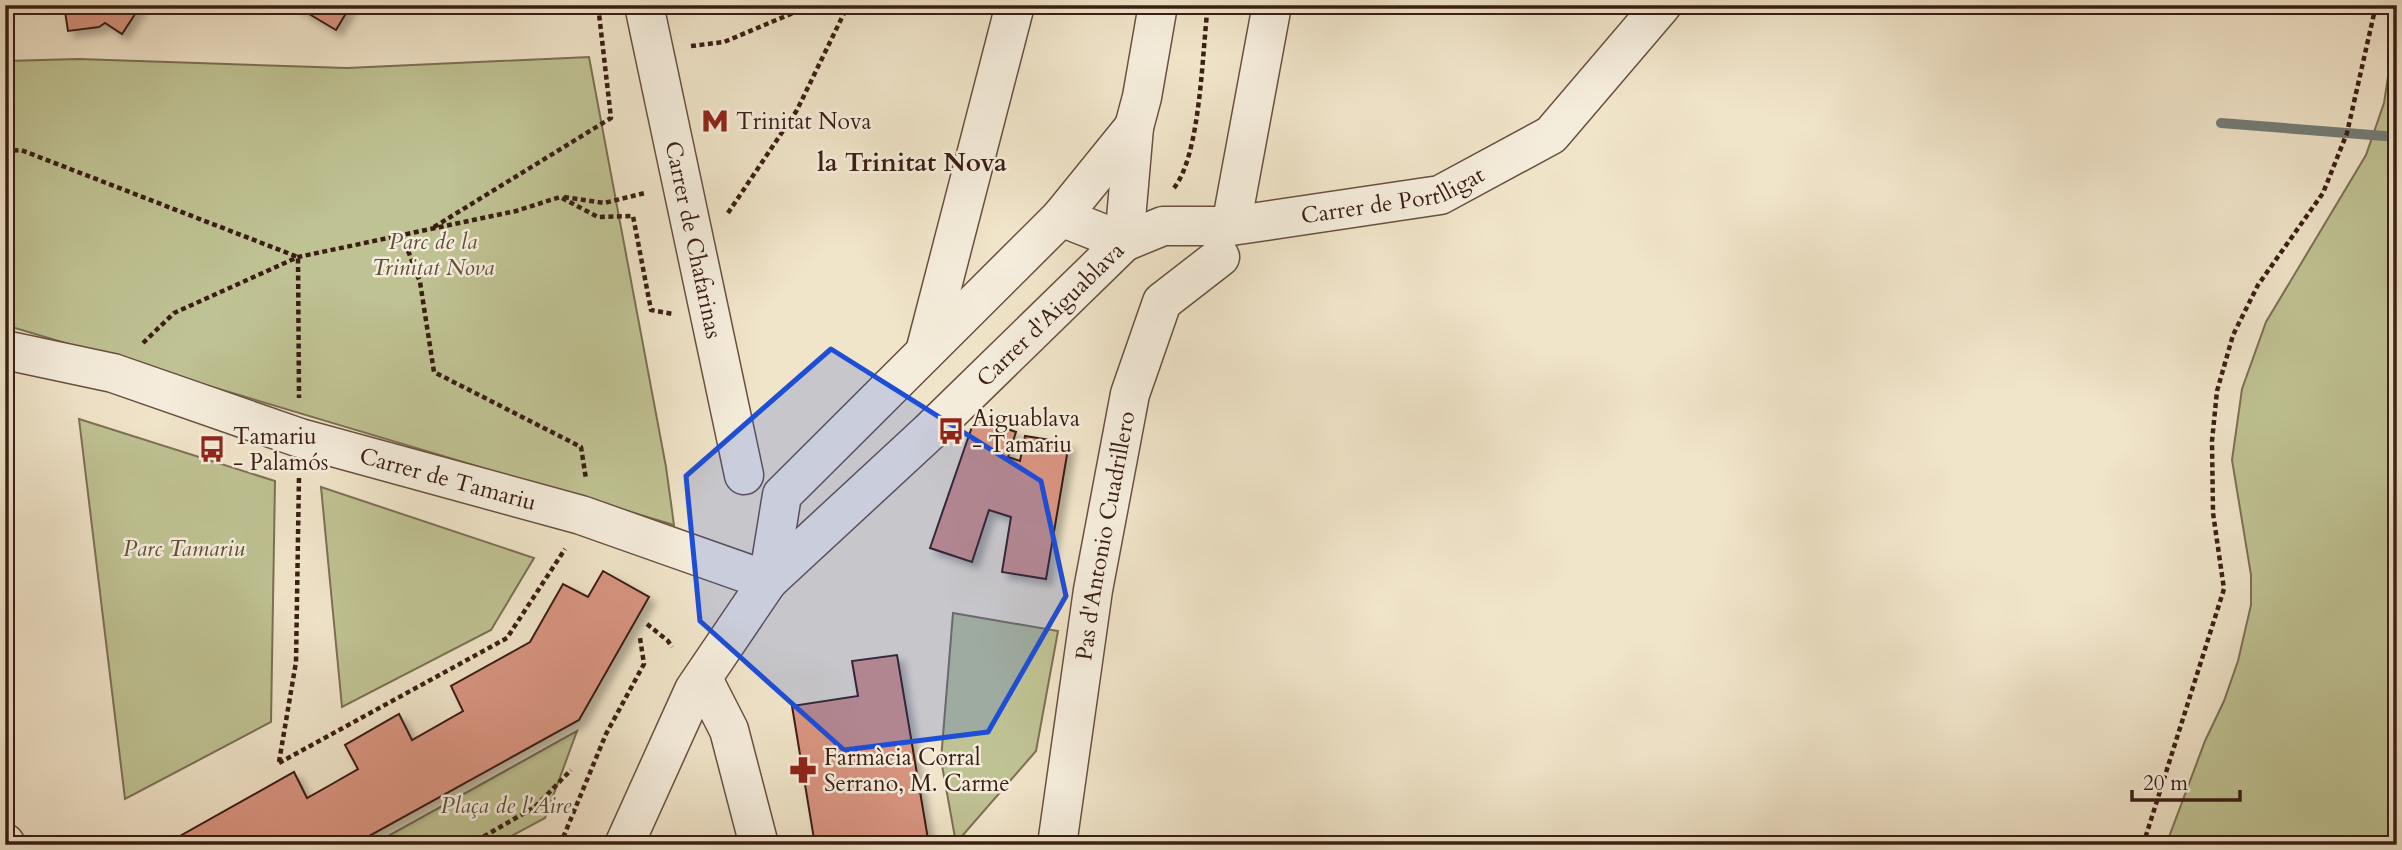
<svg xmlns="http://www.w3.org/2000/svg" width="2402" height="850" font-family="Cardo,serif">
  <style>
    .green { fill: #bfc293; stroke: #7c7054; stroke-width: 2 }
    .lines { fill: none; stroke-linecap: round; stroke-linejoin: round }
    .stream { stroke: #747e78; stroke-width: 10 }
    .building { fill: #d89480; stroke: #3a1e14; stroke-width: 2; filter: url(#shadow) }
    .street-casing { stroke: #685041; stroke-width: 41 }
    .path { stroke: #3a1e14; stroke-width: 4.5; stroke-dasharray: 5 3.5; stroke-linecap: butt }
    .street { stroke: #f5eddc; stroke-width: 38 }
    .marked { fill: #1d4ed8; fill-opacity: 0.2; stroke: #1d4ed8; stroke-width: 5; stroke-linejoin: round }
    .labels { text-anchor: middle; stroke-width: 5; stroke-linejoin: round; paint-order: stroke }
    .poi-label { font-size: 23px; fill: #3a1e14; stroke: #f5eddc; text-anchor: start }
    .street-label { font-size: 23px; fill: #3a1e14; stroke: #f5eddc }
    .park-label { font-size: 23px; font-style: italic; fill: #624f3a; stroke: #f5eddc }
    .quarter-label { font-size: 26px; font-weight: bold; fill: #3a1e14; stroke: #f5eddc }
  </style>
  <defs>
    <filter id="shadow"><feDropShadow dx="6" dy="6" stdDeviation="3.5" flood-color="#0004"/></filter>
  </defs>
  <rect width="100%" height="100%" fill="#f0e4c9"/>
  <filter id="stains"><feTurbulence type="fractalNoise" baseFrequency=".00286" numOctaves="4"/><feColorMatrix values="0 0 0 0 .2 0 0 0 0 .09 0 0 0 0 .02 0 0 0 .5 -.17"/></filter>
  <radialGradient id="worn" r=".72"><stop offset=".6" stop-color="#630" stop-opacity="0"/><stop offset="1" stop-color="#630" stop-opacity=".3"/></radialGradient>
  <g class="green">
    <polygon points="2391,5 2397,5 2397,845 2166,845 2205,741 2224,701 2238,661 2251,605 2251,575 2232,460 2242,389 2266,322 2366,155 2384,103 2388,77"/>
    <polygon points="589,57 666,467 674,525 5,325 5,61 79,59 347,68"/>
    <polygon points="79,419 275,481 271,722 125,799"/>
    <polygon points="321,487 534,558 491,630 342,707"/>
    <polygon points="953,613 1058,631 1036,751 956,843 941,760"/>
    <polygon points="577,731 545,818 495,845 372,845"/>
  </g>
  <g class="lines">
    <polyline class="stream" points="2221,123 2397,137"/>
  </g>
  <g class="building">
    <polygon points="64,5 141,5 122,34 105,23 99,27 68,31"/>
    <polygon points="294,5 351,5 336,30"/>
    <polygon points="975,418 1016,432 1008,457 1020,461 1025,436 1069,443 1046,579 1002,572 1011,517 989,510 972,562 930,548"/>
    <polygon points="603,571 649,597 579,720 353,845 164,845 294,772 307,798 332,784 358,769 345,745 399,714 412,740 463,711 451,686 530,642 563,584 588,597"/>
    <polygon points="897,655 929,845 815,845 792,706 858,696 852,661"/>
  </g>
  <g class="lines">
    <defs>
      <g id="street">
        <path id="s1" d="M644 5 744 475"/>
        <path id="s2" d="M1061 217 1124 242 1163 226H1231L1440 195 1551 135 1662 5"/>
        <polyline points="1231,226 1272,5"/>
        <path id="s3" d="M5 350 113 373 300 438 581 515 768 581"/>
        <polyline points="925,352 1015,5"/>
        <polyline points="768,581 782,495 1061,217 1134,127"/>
        <polyline points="703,679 729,730 759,845"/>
        <polyline points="5,843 6,845"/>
        <path id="s4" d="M624 845 694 690 768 581 929 432 1124 242 1134 127 1142 97 1158 5"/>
        <path id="s5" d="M1057 845 1093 590 1130 394 1162 302 1220 257"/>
      </g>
    </defs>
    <use href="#street" class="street-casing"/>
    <g class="path">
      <polyline points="691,46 724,42 812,5"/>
      <polyline points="5,151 21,150 298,257 299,398"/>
      <path d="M1174 188C1201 154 1202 51 1208 5"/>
      <polyline points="564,197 604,203 645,193"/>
      <polyline points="728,213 797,110 848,5"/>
      <polyline points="434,227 611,118 598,5"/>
      <polyline points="402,235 420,282 434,372 581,447 586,479"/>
      <polyline points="143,343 174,313 298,257 516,211 560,197 598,217 633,216 651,310 673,314"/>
      <polyline points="647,624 668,641 672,647"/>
      <polyline points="279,762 296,662 299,475"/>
      <polyline points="279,763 507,638 565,549"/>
      <polyline points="469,845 535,807 571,770"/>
      <polyline points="560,845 606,734 644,664 640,638"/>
      <polyline points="2143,845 2224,589 2213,513 2212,441 2217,391 2233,335 2258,285 2323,193 2347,133 2376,5"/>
    </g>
    <use href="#street" class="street"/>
  </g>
  <path class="marked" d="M831 349 1041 481 1066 596 988 732 844 750 700 621 686 476Z"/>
  <defs>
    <symbol id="metro-bare" viewBox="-9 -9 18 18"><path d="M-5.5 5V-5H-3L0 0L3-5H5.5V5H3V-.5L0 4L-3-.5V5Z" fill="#8f2418" stroke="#f5eddc" stroke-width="2.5" paint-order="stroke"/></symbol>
    <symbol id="bus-bare" viewBox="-9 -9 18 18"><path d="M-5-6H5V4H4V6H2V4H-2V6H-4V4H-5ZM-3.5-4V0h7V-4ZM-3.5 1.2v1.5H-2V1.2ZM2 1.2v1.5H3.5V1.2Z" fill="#8f2418" stroke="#f5eddc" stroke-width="2.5" paint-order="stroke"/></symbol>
    <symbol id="pharmacy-bare" viewBox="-9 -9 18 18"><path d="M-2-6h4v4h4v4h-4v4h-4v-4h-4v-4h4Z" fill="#8f2418" stroke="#f5eddc" stroke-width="2.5" paint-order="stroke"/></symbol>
  </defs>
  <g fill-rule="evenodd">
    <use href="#metro-bare" x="696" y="102" width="38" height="38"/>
    <use href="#bus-bare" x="932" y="412" width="38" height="38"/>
    <use href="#bus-bare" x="193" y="430" width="38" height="38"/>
    <use href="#pharmacy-bare" x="784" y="751" width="38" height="38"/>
  </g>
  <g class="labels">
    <g class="poi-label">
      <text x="736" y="129">Trinitat Nova</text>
      <text x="972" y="426">Aiguablava<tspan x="972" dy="26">- Tamariu</tspan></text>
      <text x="233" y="444">Tamariu<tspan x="233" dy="26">- Palamós</tspan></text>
      <text x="824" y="765">Farmàcia Corral<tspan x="824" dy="26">Serrano, M. Carme</tspan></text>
    </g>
    <g class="street-label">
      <text dy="8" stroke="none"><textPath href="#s2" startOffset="343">Carrer de Portlligat</textPath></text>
      <text dy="8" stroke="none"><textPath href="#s1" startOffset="240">Carrer de Chafarinas</textPath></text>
      <text dy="8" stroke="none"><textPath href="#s4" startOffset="690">Carrer d'Aiguablava</textPath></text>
      <text dy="8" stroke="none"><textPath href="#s3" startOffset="462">Carrer de Tamariu</textPath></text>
      <text dy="8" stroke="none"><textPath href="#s5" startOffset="313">Pas d'Antonio Cuadrillero</textPath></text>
    </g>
    <g class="park-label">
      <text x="433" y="249">Parc de la<tspan x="433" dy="26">Trinitat Nova</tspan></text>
      <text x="184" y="556">Parc Tamariu</text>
      <text x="506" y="813">Plaça de l'Aire</text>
    </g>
    <g class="quarter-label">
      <text x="912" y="171">la Trinitat Nova</text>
    </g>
  </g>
  <rect width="2402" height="850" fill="none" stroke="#f0e4c9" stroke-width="28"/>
  <rect x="7" y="7" width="2388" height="836" fill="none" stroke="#3a1e14" stroke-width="3.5"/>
  <rect x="14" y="14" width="2374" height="822" fill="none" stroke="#3a1e14" stroke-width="2"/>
  <path d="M2132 790v10h108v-10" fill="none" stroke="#3a1e14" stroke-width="3.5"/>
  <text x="2143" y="790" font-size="21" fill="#3a1e14" stroke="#f5eddc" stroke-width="5" paint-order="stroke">20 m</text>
  <rect width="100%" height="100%" filter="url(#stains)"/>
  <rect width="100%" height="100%" fill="url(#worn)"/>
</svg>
